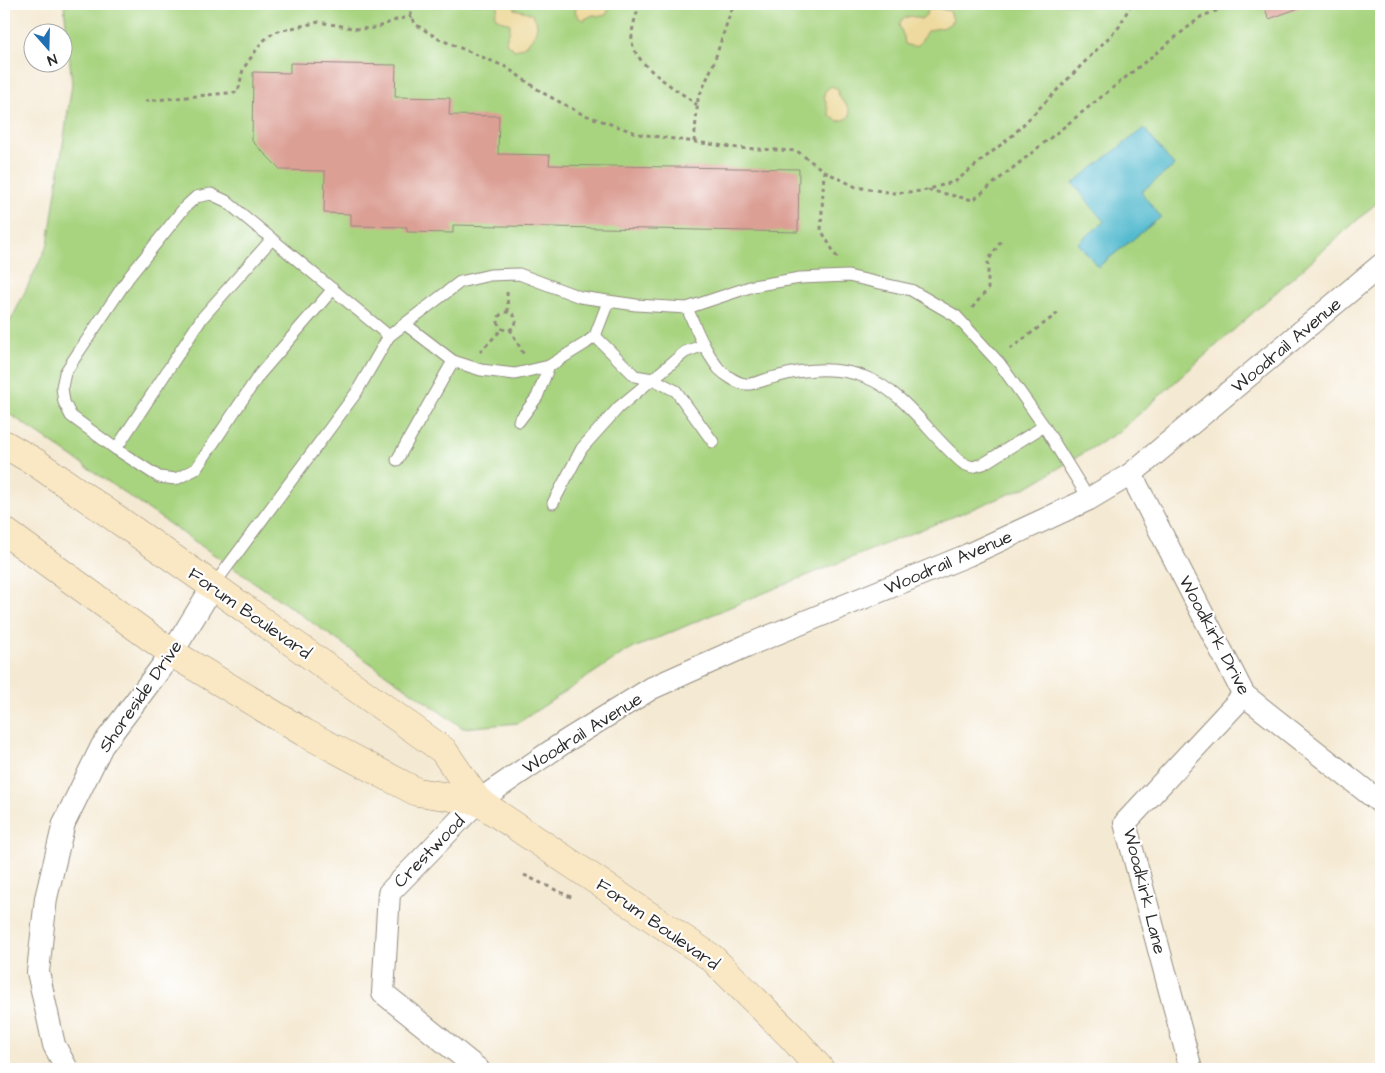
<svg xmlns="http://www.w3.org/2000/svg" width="1385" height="1073" font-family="'Architects Daughter',sans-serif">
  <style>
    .green { fill: #a8d480; stroke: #6a8056 }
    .sand { fill: #eeda9e; stroke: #8c8264 }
    .water { fill: #52bacf; stroke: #3e727d }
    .building { fill: #db9f94 }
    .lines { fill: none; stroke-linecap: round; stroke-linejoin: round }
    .lane-casing { stroke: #908a7e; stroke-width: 13 }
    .street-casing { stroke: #908a7e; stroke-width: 24 }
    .secondary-casing { stroke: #908a7e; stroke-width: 29 }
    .path { stroke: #908a7e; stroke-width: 3; stroke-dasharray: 4 4; stroke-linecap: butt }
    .lane { stroke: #fff; stroke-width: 11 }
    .street { stroke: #fff; stroke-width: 22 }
    .secondary { stroke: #fae7c3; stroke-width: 28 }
    .labels { text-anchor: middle; stroke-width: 4.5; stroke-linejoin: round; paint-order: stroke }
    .street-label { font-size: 18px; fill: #2b2b2b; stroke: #fff }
  </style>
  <rect width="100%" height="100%" fill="#fff"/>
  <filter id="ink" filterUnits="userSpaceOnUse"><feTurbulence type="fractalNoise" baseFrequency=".02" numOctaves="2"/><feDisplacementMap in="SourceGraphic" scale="10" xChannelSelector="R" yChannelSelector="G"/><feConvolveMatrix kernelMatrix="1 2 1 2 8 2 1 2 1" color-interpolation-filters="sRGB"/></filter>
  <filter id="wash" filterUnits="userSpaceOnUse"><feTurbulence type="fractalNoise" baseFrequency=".0096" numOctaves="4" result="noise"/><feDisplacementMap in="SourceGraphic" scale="20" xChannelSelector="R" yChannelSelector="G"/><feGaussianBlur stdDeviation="1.12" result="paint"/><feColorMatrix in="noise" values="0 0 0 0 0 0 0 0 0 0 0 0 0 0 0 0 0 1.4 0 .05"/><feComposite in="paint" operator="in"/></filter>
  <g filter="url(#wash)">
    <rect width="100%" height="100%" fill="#f4e9d2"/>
    <polygon class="green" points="64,4 1381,4 1381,199 1120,431 1029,486 749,599 625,652 518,723 463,728 280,600 4,410 4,335 48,244 72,84"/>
    <g class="sand">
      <path d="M498 4H513L515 9C520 11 527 11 531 14 546 25 529 48 515 50L506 43C506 36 511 31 510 24L496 18 495 13 497 10Z"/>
      <polygon points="581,4 609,4 610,6 606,15 601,16 593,15 583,20 578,17 575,11 577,6"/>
      <path d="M937 8 950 11 953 20C946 30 938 27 927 31 920 41 921 51 905 44L904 37 899 25 902 19 911 16 921 19 926 15 928 10Z"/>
      <path d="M831 86 838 89C838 104 850 102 850 115L847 119 838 121 830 116 824 96 825 91Z"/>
    </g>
    <polygon class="water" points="1144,128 1174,166 1141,192 1161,217 1098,267 1078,243 1104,222 1073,183"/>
    <g id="blocks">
      <g class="building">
        <polygon points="1256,4 1310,4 1269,19 1263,4 1257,7"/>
        <polygon points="290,63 396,65 395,97 450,98 449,115 499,116 498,154 550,155 549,165 799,169 798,232 453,225 453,233 407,232 407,227 351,226 351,214 324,213 325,171 281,170 252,141 253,72 290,73"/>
      </g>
    </g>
  </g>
  <g filter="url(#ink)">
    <use href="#blocks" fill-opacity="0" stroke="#908a7e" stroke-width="1"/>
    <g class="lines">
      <defs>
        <g id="lane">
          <polyline points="333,289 259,375 196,469 176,479 159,477 116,449 71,416 64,402 62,387 65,373 72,362 129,277 185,207 196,197 211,194 226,201 389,336"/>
          <path d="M687 308C696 329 705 351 719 369 725 375 737 383 745 384 755 385 765 379 775 377 804 369 836 366 865 377 907 393 930 437 964 464L972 467 983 464 1044 426"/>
          <polyline points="405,324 453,361 481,370 515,374 549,366 586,343 595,336 608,302"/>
          <polyline points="595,336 635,376 653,379 676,391 713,442"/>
          <polyline points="519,421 537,397 549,366"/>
          <polyline points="116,449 202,318 271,240"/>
          <polyline points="397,460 453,361"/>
          <polyline points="553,503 582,448 619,407 685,352 704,345"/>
          <polyline points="213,586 356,393 389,336 460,282 490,275 519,274 580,297 636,305 687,308 753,286 800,278 848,276 911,290 956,316 1000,364 1044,426 1089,499"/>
        </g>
        <g id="street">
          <polyline points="1131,474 1244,695 1381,803"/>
          <polyline points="67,1069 54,1045 38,972 46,898 64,823 102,746 172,653 213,586"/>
          <polyline points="478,1069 383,993 389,893 478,801 566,741 652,688 746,646 968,555 1089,499 1131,474 1381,265"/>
          <polyline points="1191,1069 1125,823 1244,695"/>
        </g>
        <g id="secondary">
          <polyline points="4,444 35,462 213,586 443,750 478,801 712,958 794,1039 820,1069"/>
          <polyline points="4,531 172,653 305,733 417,792 478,801"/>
        </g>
      </defs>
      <use href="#lane" class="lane-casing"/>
      <use href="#street" class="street-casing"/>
      <use href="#secondary" class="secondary-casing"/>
      <g class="path">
        <polyline points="407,4 415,24 439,39 506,67 543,93 582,114 639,134 738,148 797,151 824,171 821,230 838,259"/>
        <path d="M640 4C636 16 631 28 632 41 634 66 679 90 697 105"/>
        <polyline points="145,101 238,92 243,69 262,42 274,32 319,22 358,29 375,28 396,20 412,16"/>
        <polyline points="694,142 698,99 713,65 731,11 736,4"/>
        <polyline points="824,171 856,187 894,193 923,191 956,181 1013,135 1119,27 1131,4"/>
        <polyline points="928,190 973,200 1202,16 1236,4"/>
        <polyline points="507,292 508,313"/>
        <polyline points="972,308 988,289 988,261 1001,241"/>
        <circle cx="507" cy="321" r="9"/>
        <polyline points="510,329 524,355"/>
        <polyline points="1010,349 1058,313"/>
        <polyline points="480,352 502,329"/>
        <polyline points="524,875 573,898"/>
      </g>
      <use href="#lane" class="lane"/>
      <use href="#street" class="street"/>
      <use href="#secondary" class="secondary"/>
    </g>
  </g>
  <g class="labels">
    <g class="street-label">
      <text transform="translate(1286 345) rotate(-40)" y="6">Woodrail Avenue</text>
      <text transform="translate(948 562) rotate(-23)" y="6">Woodrail Avenue</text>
      <text transform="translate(250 613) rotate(35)" y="6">Forum Boulevard</text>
      <text transform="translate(1215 635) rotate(62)" y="6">Woodkirk Drive</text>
      <text transform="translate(140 696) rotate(-55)" y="6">Shoreside Drive</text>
      <text transform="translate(582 733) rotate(-32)" y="6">Woodrail Avenue</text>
      <text transform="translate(429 851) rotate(-46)" y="6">Crestwood</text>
      <text transform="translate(1145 891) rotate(76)" y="6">Woodkirk Lane</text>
      <text transform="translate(658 924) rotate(35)" y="6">Forum Boulevard</text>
    </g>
  </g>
  <rect width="1385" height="1073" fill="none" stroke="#fff" stroke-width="20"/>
  <g transform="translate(48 48) rotate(160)"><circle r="24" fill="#ffffff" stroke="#aaaaaa"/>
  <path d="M0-4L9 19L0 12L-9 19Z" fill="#1f6fb2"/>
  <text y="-8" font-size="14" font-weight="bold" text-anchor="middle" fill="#2b2b2b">N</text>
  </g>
</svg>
